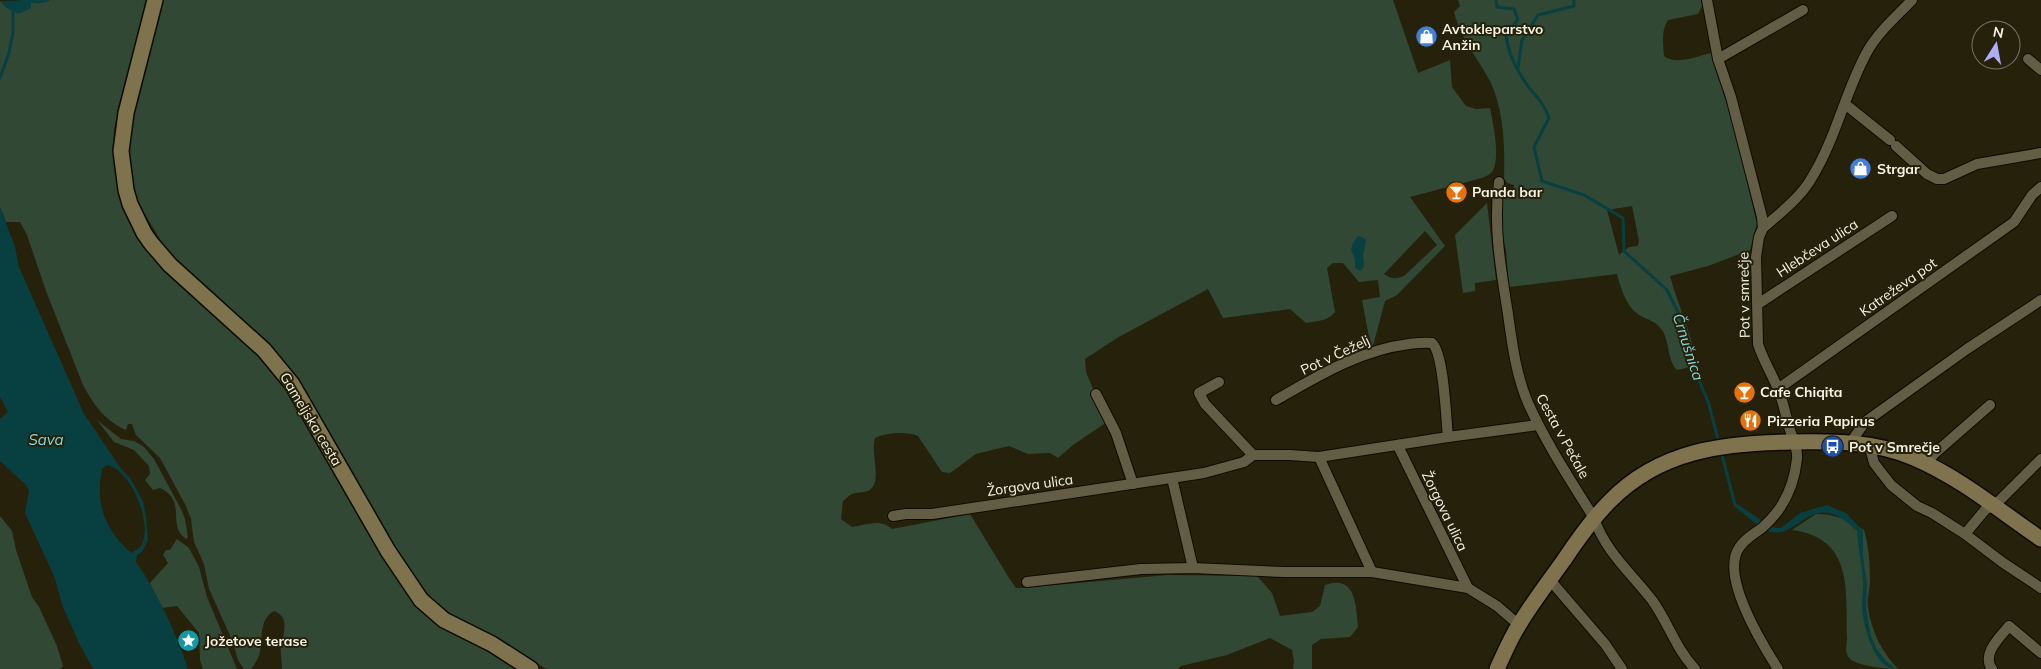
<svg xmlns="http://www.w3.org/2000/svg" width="2041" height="669" font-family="Mulish,sans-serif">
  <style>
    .green { fill: #314835; fill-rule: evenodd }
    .water { fill: #084042; fill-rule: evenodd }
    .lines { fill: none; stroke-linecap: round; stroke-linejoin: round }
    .stream { stroke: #084042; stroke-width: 3 }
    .street-casing { stroke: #0f0a00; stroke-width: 12 }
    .secondary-casing { stroke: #0f0a00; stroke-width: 18 }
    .street { stroke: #635d45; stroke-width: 10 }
    .secondary { stroke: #7e734c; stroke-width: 15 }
    .labels { text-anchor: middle; stroke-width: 4; stroke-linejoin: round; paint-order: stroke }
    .poi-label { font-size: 14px; font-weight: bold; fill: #f6f3e5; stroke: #26210a; text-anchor: start }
    .street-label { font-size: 14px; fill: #f6f3e5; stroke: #26210a }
    .water-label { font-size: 15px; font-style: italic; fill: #83dadd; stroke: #26210a }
  </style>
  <rect width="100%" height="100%" fill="#26210a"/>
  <g class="green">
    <path d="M31 0H148L119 105 114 130 113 150 116 173 125 206 285 380 405 587 525 669H282C282 662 280 652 281 645 284 632 290 617 274 611 259 619 263 637 260 651 259 658 255 664 251 669H244L238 660 232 640 209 589 204 564 194 542 191 519 186 506 160 458 136 435 132 424H128L126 430C105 421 94 405 83 385L46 291 27 235 20 222H6L0 207V1L7 8H31Z"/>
    <path d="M161 0H1393L1418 73 1450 60 1452 87 1466 106 1476 109 1490 108C1493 123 1501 159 1492 172 1489 175 1486 176 1482 178L1410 197 1445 246 1397 295 1385 301 1373 346 1369 337 1362 300 1380 297 1378 280 1359 282 1343 263H1333L1327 268 1335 312C1328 321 1317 321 1306 323L1290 309 1223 318 1208 289 1117 338 1085 359 1086 372 1107 422 1073 445 1058 458 1050 453 1028 454 1009 446 976 454 950 473 942 472 918 436C906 431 886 433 875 438 870 453 882 478 871 489 865 494 859 491 852 494 849 495 846 499 843 501L841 519 852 527C865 525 881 518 892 529L970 514 1009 578 1016 588H1022L1167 575 1257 576 1272 593 1280 616 1312 612 1320 606 1325 585C1356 574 1356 605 1358 627L1350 637 1321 639 1312 645V669H1293L1294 661 1292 650 1270 638 1227 655 1181 666 1178 669H547L451 617 424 593 397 554 362 490 303 390 170 256 140 206 133 192 128 171 129 129ZM1425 231 1437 245 1405 275C1397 280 1391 279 1384 274Z"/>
    <path d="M1458 0H1701L1702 6 1698 14 1668 20C1661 32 1663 43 1664 56 1676 66 1697 56 1711 53L1727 97 1757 224 1750 250 1708 266 1670 276C1677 303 1690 328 1695 357L1690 367 1677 370C1667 360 1670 342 1662 330 1656 321 1648 320 1639 315 1626 306 1621 289 1617 274L1509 287 1506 250 1502 235 1503 195 1514 191V185L1507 183 1504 178C1505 147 1504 112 1491 83 1478 58 1461 40 1454 12L1460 6ZM1632 206 1639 241 1638 246 1629 247 1619 255 1607 210Z"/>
    <polygon points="1487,203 1496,280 1475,283 1475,291 1463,293 1455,235"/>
    <path d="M97 420 121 439 134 441 144 447 154 459 181 509 185 519 188 537 186 539C166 525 188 501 160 488L153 490 145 480 150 474 149 466 134 450 114 442Z"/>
    <polygon points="0,504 0,516 12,531 16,550 32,597 39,607 57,646 63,666 60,669 0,669"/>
    <path d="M1816 514C1835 514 1848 520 1864 530 1869 547 1870 565 1870 584 1869 591 1867 600 1868 607 1871 631 1882 652 1898 669 1887 669 1858 666 1850 659 1844 653 1847 645 1847 637 1846 589 1853 538 1792 530Z"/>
    <polygon points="177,539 189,548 199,567 207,597 237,669 203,669 200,660 199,633 177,606 162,608 150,583 168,563 163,555 166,550 170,550"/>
  </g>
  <g class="water">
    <polygon points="31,0 31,8 18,14 7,8 0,1"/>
    <path d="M0 207 15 247 19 267 84 414 122 470 130 478 143 501 146 515 148 540 142 552 137 555 136 562C158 593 176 633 188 669H93L79 643 63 607 54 576 25 513 29 491 26 485 0 461V419L8 412 0 397ZM107 465C131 469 154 525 141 546 139 549 134 551 131 553 105 530 95 504 102 469Z"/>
    <polygon points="1358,236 1364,238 1366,241 1363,256 1364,267 1360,271 1355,268 1355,260 1351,249 1353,243"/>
    <path d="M1739 505 1762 521 1775 528H1781L1800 513 1827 505 1846 513 1863 531V557L1867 584 1866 609 1871 636 1876 648 1886 661 1896 669C1874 669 1864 627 1862 609 1861 600 1864 591 1863 581 1862 565 1858 548 1857 531 1851 526 1845 520 1839 517 1809 500 1795 538 1771 532 1759 528 1746 515 1736 508Z"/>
  </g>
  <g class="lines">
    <g class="stream">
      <polyline points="22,0 38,2 48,0"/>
      <path d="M1496 0 1497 7 1514 9 1518 19 1506 36C1508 53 1518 72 1528 86 1537 98 1544 103 1549 118L1534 147 1542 181 1584 195 1623 218 1624 251 1667 290 1682 320 1692 365 1708 401 1719 443"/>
      <polyline points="1518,68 1522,40 1538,15 1574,6 1574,0"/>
      <polyline points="0,78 9,53 13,33 13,7"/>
      <polyline points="1721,451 1735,505 1740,508"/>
    </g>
    <defs>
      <g id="street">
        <path d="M1707 0 1718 59 1731 97 1762 217 1763 228 1759 237 1756 257 1758 344C1763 360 1772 374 1778 389 1784 403 1786 419 1791 433 1794 442 1798 449 1797 459 1794 486 1783 510 1762 528 1754 534 1744 539 1739 548 1720 576 1762 644 1778 669"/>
        <polyline points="1718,59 1803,10"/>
        <polyline points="2028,59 2041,70"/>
        <polyline points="1845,104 1890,140"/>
        <polyline points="1896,146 1927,174 1937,179 1944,179 1977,164 2041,153"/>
        <path d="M1499 182C1493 226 1501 270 1508 314 1512 343 1516 375 1528 403 1546 443 1571 481 1594 518 1605 551 1631 573 1652 600 1668 622 1676 649 1695 669"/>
        <path d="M1763 228C1780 213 1800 198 1811 179 1836 139 1845 92 1867 52 1878 32 1897 16 1912 0"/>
        <polyline points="1758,304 1892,216"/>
        <polyline points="1219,382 1199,393 1205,404 1253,455"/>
        <polyline points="1778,389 2014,222 2032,195 2041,187"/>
        <polyline points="1096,394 1116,433 1133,484"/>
        <path d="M1276 400C1318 376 1360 350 1409 344 1417 343 1424 342 1432 343 1444 353 1446 419 1448 437"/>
        <polyline points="1851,442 1865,422 1967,349 2041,300"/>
        <polyline points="1869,444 1874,463 1891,485 1917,506 1932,513 1965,534 2002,562 2041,588"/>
        <polyline points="1398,446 1468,588"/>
        <polyline points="1319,457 1372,572"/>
        <polyline points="1927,464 1934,454 1990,405"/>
        <polyline points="1172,478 1193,568"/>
        <polyline points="893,516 906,514 932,514 1204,473 1244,462 1253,455 1289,455 1319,457 1448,437 1538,425"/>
        <polyline points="1965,534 1985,510 1999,501 2041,459"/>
        <polyline points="1550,580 1605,644 1622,669"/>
        <polyline points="1027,582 1141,569 1193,568 1284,572 1372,572 1468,588 1497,606 1519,625"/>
        <path d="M1992 669C1981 654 2000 637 2009 626L2041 653"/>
      </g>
      <g id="secondary">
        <polyline points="155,0 126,113 121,151 126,190 130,204 144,233 151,243 170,265 264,350 292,384 388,551 421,600 444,620 492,644 531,669"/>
        <path d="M1497 669C1504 654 1510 639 1519 625 1532 603 1549 581 1564 560 1578 539 1592 519 1610 501 1660 450 1724 443 1791 442 1833 441 1874 441 1914 458 1959 477 2000 511 2041 539"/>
      </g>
    </defs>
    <use href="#street" class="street-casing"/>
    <use href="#secondary" class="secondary-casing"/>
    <use href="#street" class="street"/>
    <use href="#secondary" class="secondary"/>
  </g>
  <defs>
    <symbol id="shop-disc" viewBox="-11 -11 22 22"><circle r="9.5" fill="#3f7fe0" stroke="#26210a"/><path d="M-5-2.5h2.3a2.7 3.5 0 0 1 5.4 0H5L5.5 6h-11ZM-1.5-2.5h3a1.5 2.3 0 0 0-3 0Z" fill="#fff"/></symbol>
    <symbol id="bar-disc" viewBox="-11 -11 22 22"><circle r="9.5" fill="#e8710a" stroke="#26210a"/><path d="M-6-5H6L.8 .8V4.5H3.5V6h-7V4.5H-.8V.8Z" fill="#fff"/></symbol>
    <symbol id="restaurant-disc" viewBox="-11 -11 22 22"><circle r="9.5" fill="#e8710a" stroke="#26210a"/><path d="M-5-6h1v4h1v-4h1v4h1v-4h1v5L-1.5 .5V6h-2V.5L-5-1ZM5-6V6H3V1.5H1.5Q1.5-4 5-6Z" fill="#fff"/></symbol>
    <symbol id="bus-disc" viewBox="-11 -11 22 22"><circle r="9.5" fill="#1a4fb4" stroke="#26210a"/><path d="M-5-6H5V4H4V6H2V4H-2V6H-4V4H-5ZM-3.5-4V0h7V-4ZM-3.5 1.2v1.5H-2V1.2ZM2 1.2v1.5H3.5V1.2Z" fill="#fff"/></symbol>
    <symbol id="sight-disc" viewBox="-11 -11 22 22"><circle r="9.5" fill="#0f9aa8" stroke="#26210a"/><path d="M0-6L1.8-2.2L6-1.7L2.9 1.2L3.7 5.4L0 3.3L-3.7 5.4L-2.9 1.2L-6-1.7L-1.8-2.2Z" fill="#fff"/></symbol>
  </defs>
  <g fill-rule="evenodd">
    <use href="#shop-disc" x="1414" y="24" width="25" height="25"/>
    <use href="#shop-disc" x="1848" y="156" width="25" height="25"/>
    <use href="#bar-disc" x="1444" y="180" width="25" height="25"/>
    <use href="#bar-disc" x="1732" y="380" width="25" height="25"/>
    <use href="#restaurant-disc" x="1738" y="408" width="25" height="25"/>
    <use href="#bus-disc" x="1820" y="434" width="25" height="25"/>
    <use href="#sight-disc" x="176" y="628" width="25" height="25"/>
  </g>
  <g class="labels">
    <g class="poi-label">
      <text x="1442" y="34">Avtokleparstvo<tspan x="1442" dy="16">Anžin</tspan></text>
      <text x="1877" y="174">Strgar</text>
      <text x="1472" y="197">Panda bar</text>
      <text x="1760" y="397">Cafe Chiqita</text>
      <text x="1767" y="426">Pizzeria Papirus</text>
      <text x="1849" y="452">Pot v Smrečje</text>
      <text x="205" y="646">Jožetove terase</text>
    </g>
    <g class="street-label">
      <text transform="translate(1817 248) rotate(-33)" y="5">Hlebčeva ulica</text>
      <text transform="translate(1898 287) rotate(-35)" y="5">Katreževa pot</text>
      <text transform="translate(1744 295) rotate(-91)" y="5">Pot v smrečje</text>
      <text transform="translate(1335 355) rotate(-25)" y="5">Pot v Čeželj</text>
      <text transform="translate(311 419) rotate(59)" y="5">Gameljska cesta</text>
      <text transform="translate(1563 436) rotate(61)" y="5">Cesta v Pečale</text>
      <text transform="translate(1030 485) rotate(-8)" y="5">Žorgova ulica</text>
      <text transform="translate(1445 511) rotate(64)" y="5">Žorgova ulica</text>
    </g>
    <g class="water-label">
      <text transform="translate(1688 347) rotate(72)" y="5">Črnušnica</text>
      <text x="46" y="445">Sava</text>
    </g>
  </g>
  <g transform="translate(1996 45) rotate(11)"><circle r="24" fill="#26210a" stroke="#797562"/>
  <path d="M0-4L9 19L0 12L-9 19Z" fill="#adaffb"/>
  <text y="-8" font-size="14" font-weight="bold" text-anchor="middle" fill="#f6f3e5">N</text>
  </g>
</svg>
